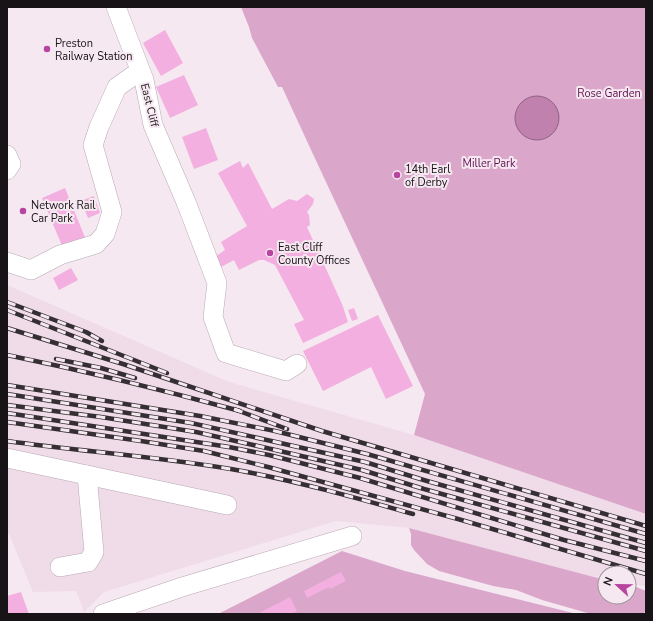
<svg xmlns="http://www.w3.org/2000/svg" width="653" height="621" font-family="'Nunito Sans',sans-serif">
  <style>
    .built { fill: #f0dbe9 }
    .green { fill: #daa7cb }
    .water { fill: #c181af; stroke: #8e6081 }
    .building { fill: #f2afdf }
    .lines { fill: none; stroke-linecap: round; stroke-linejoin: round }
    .minor-casing { stroke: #b8aab3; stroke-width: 20 }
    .minor { stroke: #fff; stroke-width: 19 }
    .rail-casing { stroke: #352f33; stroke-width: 4.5 }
    .rail { stroke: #f6e8f1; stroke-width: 3; stroke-dasharray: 9; stroke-linecap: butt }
    .poi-dot { fill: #b7449e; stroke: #f6e8f1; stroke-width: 1.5 }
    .labels { text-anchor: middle; stroke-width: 4; stroke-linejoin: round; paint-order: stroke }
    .poi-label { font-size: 11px; fill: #181316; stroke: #f6e8f1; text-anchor: start }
    .park-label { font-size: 11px; fill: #5e1250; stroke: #f6e8f1 }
    .street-label { font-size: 11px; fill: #181316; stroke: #f6e8f1 }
  </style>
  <rect width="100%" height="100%" fill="#f6e8f1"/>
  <polygon class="built" points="7,285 229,382 414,435 646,514 646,586 629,584 629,573 605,573 605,580 603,580 410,528 336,521 104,592 84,612 76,591 33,592 9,534 7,534"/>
  <g class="green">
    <polygon points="241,7 646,7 646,514 414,435 425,394 312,152 282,87 278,87 252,38 249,27"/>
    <polygon points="409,528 605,580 605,597 629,597 629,584 646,591 646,611 643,614 591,614 542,600 516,590 493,586 439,571 427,564 414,550 411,545 411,534"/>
    <polygon points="342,551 405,571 577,614 218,614"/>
  </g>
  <circle class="water" cx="537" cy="118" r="22"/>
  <g class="building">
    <polygon points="165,30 183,63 161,76 143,43"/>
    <polygon points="184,75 198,105 170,118 156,87"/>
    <polygon points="206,128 218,160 194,169 182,137"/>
    <polygon points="240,161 243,168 248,163 272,209 289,199 297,201 307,194 314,199 313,204 307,212 309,215 310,225 307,227 342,304 348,322 303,343 294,324 304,320 275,265 264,260 259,260 239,270 234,260 221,267 216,256 225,250 221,242 247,226 218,173"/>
    <polygon points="65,188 86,240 63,248 42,198"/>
    <polygon points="94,196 100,213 88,218 81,201"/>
    <polygon points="71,268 78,280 59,290 53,278"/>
    <polygon points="354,308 358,319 352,321 348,310"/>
    <polygon points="378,315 413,386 386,399 371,367 323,391 303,351"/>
    <polygon points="341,572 346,581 330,589 329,587 307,598 304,591"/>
    <polygon points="21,592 29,614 7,614 7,596"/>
    <polygon points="290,597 297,611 292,614 257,614"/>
  </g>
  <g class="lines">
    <defs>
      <g id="minor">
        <polyline points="116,7 144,80 153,125 186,202 217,283 213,317 226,353 286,371 297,364"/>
        <polyline points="7,155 11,164 7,170"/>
        <polyline points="7,262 31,270 60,255 96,244 105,234 112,212 93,145 99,127 117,87 140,71"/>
        <polyline points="7,458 227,505"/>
        <polyline points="60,567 88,562 94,552 87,475"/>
        <polyline points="103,614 182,587 352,536"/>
      </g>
    </defs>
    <use href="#minor" class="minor-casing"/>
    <use href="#minor" class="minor"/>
    <defs>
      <g id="rail">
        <polyline points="7,302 86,332 102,341"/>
        <polyline points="7,310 167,373"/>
        <polyline points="7,328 123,364 322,431 646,526"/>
        <path d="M7 355C85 371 163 390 240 411"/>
        <polyline points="56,359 101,368 135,378"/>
        <polyline points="7,385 200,416 275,431 367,454 646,534"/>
        <polyline points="7,394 191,423 365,462 427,481 646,543"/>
        <polyline points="7,405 101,417 196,432 271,449 362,470 424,489 646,551"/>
        <polyline points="234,409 287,429"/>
        <polyline points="7,413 229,447 269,455 360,478 564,540 646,561"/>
        <polyline points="7,422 141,441 204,451 268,467 458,519 646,574"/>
        <path d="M7 441C85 452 164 457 242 471 300 482 357 498 413 514"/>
      </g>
    </defs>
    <use href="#rail" class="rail-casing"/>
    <use href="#rail" class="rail"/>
  </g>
  <g class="poi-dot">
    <circle cx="47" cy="49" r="4"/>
    <circle cx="397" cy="175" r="4"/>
    <circle cx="23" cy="211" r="4"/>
    <circle cx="270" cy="253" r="4"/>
  </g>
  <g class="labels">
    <g class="poi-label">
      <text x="55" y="47">Preston<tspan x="55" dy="13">Railway Station</tspan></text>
      <text x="405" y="173">14th Earl<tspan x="405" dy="13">of Derby</tspan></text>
      <text x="31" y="209">Network Rail<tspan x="31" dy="13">Car Park</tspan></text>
      <text x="278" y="251">East Cliff<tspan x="278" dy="13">County Offices</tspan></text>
    </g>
    <g class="park-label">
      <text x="609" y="97">Rose Garden</text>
      <text x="489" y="167">Miller Park</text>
    </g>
    <g class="street-label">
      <text transform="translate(150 105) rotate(76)" y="4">East Cliff</text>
    </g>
  </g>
  <rect width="653" height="621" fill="none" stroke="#181316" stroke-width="16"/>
  <g transform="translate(617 585) rotate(292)"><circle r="19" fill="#f6e8f1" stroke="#9d9399"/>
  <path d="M0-3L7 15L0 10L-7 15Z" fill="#b7449e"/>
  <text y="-6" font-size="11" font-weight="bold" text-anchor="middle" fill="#181316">N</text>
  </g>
</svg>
